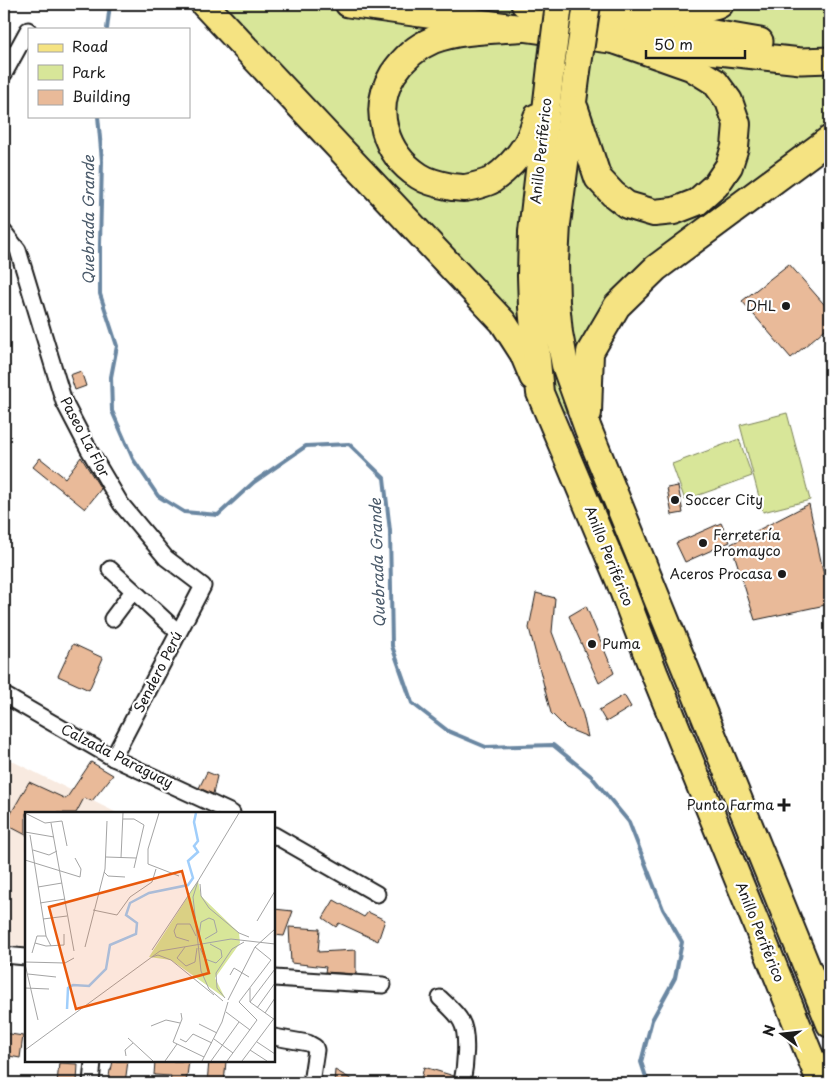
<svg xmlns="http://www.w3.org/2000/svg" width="834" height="1087" font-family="'Playpen Sans',sans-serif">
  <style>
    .built { fill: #f8eae0 }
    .green { fill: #d8e699; stroke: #7a815a }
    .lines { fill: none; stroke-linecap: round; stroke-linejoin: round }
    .stream { stroke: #6b87a2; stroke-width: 4 }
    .building { fill: #e9ba99; stroke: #1c1c1c }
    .minor-casing { stroke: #1c1c1c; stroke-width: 19 }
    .primary-casing { stroke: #1c1c1c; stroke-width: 29 }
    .trunk-casing { stroke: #1c1c1c; stroke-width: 30 }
    .minor { stroke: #fff; stroke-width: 15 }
    .primary { stroke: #f5e382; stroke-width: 25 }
    .trunk { stroke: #f5e382; stroke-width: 26 }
    .trunk-bridge-casing { stroke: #1c1c1c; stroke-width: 30; stroke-linecap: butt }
    .trunk-bridge { stroke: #f5e382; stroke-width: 26 }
    .poi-dot { fill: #1c1c1c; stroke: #fff; stroke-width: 2 }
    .labels { text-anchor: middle; stroke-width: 4.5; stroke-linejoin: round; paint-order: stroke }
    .street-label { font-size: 14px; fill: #1c1c1c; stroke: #fff }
    .poi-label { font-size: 14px; fill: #1c1c1c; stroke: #fff; text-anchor: end }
    .water-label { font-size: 15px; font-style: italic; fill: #4a5a6a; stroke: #fff }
    .inset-river { fill: none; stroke: #a0cefb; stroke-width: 2.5 }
    .inset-road { fill: none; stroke: #a4a4a4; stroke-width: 1 }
    .view { fill: #e8590c; fill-opacity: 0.15; stroke: #e8590c; stroke-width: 2.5 }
    .inset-edge { fill: none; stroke: #1c1c1c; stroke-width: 2.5 }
  </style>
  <rect width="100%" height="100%" fill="#fff"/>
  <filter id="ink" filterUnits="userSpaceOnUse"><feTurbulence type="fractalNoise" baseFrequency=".02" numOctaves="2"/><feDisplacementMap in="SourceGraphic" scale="10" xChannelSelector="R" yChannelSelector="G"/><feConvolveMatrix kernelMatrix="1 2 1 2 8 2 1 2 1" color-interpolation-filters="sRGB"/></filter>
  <g filter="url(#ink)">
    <polygon class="built" points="4,757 117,813 26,813 26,947 4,945"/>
    <g class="green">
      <polygon points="204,4 830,4 830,139 656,268 590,352 588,429 540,393 523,353"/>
      <polygon points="787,413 810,500 763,512 740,425"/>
      <polygon points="739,439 752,476 685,500 672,464"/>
    </g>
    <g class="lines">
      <g class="stream">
        <polyline points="107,29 110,4"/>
        <polyline points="98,116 102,161 100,244 100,294 117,346 111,377 112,411 133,459 158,496 184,512 218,515 254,482 306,446 349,444 384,478 390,531 392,646 412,703 448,731 486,747 553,745 591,776 629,822 663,909 682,942 675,978 652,1020 641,1062 648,1083"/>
      </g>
    </g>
    <g class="building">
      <polygon points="789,264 830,311 830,325 791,358 742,301"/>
      <polygon points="81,371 86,386 75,390 70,375"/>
      <polygon points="81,457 101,489 85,509 33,467 40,458 65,478"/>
      <polygon points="678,486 683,513 672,515 667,488"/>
      <polygon points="809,504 830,604 755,620 731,544"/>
      <polygon points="721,523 730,542 685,562 676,543"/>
      <polygon points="536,593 555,598 552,632 583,715 588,737 566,728 551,713 529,628"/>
      <polygon points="586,606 614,673 599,683 569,616"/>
      <polygon points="73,644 103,658 89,690 58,676"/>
      <polygon points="624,695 631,707 606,722 599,710"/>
      <polygon points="91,762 113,775 92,801 84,798 76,813 26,813 26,835 5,824 29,782 66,799"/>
      <polygon points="207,772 217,776 213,794 199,788"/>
      <polygon points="334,900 364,917 368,912 385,920 378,941 339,923 336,927 323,918"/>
      <polygon points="274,909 293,911 284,936 274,935"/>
      <polygon points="289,927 320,929 318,952 356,950 356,974 325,972 326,967 291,963"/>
      <polygon points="4,1033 23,1036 20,1058 4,1055"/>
      <polygon points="113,1061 128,1061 125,1083 108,1083 110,1070 111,1070"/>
      <polygon points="155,1061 189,1061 186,1083 170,1083 171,1076 154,1075"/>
      <polygon points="209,1061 226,1061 224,1083 207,1083"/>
      <polygon points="59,1063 78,1064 77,1083 57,1083"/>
      <polygon points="424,1067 454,1076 453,1083 420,1083"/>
      <polygon points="335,1070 358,1083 334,1083"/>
    </g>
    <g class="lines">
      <defs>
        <g id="minor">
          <polyline points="4,74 28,30"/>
          <polyline points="4,232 18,250 64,402 89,450 121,504 166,558 203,586 113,758"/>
          <polyline points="110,569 178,632"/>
          <polyline points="112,619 133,591"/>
          <polyline points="4,695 113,758 232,813"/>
          <polyline points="274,835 377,894"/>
          <polyline points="4,955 26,957"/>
          <polyline points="274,978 383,985"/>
          <path d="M440 998C447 1005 456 1012 461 1021 469 1034 465 1068 462 1083"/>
          <polyline points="274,1037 308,1043 315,1047 316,1050 311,1083"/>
          <polyline points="91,1083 93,1061"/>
        </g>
        <g id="primary">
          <polyline points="348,4 617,41 801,61 830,60"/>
          <polyline points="524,4 620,17 760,41"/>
        </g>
        <g id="trunk">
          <polyline points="204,4 503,322 523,353 533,377"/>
          <polyline points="620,17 676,15 716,6 720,4"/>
          <path d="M522 28C495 30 457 30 433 40 416 47 403 59 393 74 371 110 385 154 419 176 428 182 441 185 452 187 455 187 459 188 463 188 469 188 487 183 492 180 505 171 517 159 526 145 531 137 534 126 537 117"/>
          <polyline points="551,67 532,232 531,276 532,307 540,393 619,580 655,675 821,1083"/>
          <polyline points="577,71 557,224 555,262 556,302 559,333 565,365 588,429 830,1024"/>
          <polyline points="575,109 598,178 613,194 627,205 654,213 674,211 697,202 716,185 729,166 735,147 737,124 729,101 715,82 691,67 617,41"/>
          <polyline points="588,413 590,352 617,306 656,268 830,139"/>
        </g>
      </defs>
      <use href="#minor" class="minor-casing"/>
      <use href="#primary" class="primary-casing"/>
      <use href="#trunk" class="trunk-casing"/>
      <use href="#minor" class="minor"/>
      <use href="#primary" class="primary"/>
      <use href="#trunk" class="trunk"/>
      <defs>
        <g id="trunk-bridge">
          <polyline points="551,67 559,4"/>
          <polyline points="577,71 587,4"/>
        </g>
      </defs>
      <use href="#trunk-bridge" class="trunk-bridge-casing"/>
      <use href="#trunk-bridge" class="trunk-bridge"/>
    </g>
  </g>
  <g class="poi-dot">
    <circle cx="786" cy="306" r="5"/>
    <circle cx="675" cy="500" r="5"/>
    <circle cx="703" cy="543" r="5"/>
    <circle cx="782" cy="574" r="5"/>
    <circle cx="592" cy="644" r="5"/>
    <path d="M781.5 797.5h5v5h5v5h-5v5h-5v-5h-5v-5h5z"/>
  </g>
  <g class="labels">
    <g class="street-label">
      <text transform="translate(541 151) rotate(-84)" y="5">Anillo Periférico</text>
      <text transform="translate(85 437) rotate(62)" y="5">Paseo La Flor</text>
      <text transform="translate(609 556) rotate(68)" y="5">Anillo Periférico</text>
      <text transform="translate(158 672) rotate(-63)" y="5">Sendero Perú</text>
      <text transform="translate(117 756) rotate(27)" y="5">Calzada Paraguay</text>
      <text transform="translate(760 932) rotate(68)" y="5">Anillo Periférico</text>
    </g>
    <g class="poi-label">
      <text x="776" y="311">DHL</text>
      <text x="685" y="505" text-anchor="start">Soccer City</text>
      <text x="713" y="540" text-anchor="start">Ferretería<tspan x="713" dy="16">Promayco</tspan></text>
      <text x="772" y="579">Aceros Procasa</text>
      <text x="602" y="649" text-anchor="start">Puma</text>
      <text x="774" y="810">Punto Farma</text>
    </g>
    <g class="water-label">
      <text transform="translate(89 220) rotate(-90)" y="5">Quebrada Grande</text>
      <text transform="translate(378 563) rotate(-92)" y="5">Quebrada Grande</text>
    </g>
  </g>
  <g transform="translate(25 812)">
    <rect width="250" height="250" fill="#fff"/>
    <path d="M173 69 176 84 214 121 215 131 190 166 200 186 146 148 124 145Z" fill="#d8e699"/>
    <path class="inset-river" d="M42 197 43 176 48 173 64 174 81 157 85 133 111 122 112 111 101 103 105 91 124 81 163 73 168 66 163 49 173 40 169 34 173 29 169 10 171 1"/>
    <path class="inset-road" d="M0 1 20 11 37 9 42 34M134 1 123 37V52L154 64M98 7H109L119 13 109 56M26 11 49 139M0 20 29 25M5 23 21 124 26 134M8 38 24 43 32 39M81 45 111 46M96 46 98 1M0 48 55 65 56 57 50 46M79 60 83 64 100 65M175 72 176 84 184 96 214 121 224 125M13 75 37 71M15 91 40 87M68 98 92 103 105 85 127 70 131 57M18 107 42 104M232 109 250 79M174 124 176 110 184 106 189 108 192 120 180 127M164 129 151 125 149 119 152 112H165L171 124M10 131 21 134 39 133V122M60 135 80 57 82 9M160 135 152 146 161 154 170 150 172 136M175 136 180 147 191 151 197 145 196 138 185 132M127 138 173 69M7 141 12 124H21M127 145 133 143 146 148 189 183M0 150 40 151 49 146M0 152 13 208M3 162 31 165M205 163 209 156 224 165M0 176 24 177M225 176V190L250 208M200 186 192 176 191 161 207 137 219 130M203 188 230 135 250 117M198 189 184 177 176 159 168 85 173 69 214 1M225 190 250 157M232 196 250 171M201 200 225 218M156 201 157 207 148 230 179 245M240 201 250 186M174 212 192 221M126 214 141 208 155 211M103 226 128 249M155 227 161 230 168 222 187 231M189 227 208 241M232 230 250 242M0 238 135 139 206 127 250 132M225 238 242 249M101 244 100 238 108 231M140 249 152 232M177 249 197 210 203 190M186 249 214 210M202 249 232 208 214 190 246 148 230 135M217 249 250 205"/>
    <path class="view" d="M157 59 184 161 51 197 24 95Z"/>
    <rect width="250" height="250" class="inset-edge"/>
  </g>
  <rect width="834" height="1087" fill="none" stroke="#fff" stroke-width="20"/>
  <rect x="10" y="10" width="814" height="1067" fill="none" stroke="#1c1c1c" stroke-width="2" filter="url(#ink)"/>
  <rect x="28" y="28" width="162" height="90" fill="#ffffff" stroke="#a4a4a4"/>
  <rect x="38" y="44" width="25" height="8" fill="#f5e382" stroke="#a4a4a4"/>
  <text x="72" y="52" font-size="15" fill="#1c1c1c">Road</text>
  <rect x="38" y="65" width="25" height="15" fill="#d8e699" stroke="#a4a4a4"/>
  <text x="72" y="78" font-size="15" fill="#1c1c1c">Park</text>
  <rect x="38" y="90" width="25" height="15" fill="#e9ba99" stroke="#a4a4a4"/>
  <text x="72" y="102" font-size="15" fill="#1c1c1c">Building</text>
  <g transform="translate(782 1034) rotate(285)" stroke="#ffffff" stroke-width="4" paint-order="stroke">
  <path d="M0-4L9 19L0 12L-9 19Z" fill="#1c1c1c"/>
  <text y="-8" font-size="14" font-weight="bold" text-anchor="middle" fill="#1c1c1c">N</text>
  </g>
  <path d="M646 50v8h99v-8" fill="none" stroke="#1c1c1c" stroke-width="2.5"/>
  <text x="654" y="50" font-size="15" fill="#1c1c1c" stroke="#ffffff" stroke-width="4" paint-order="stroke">50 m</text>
</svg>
